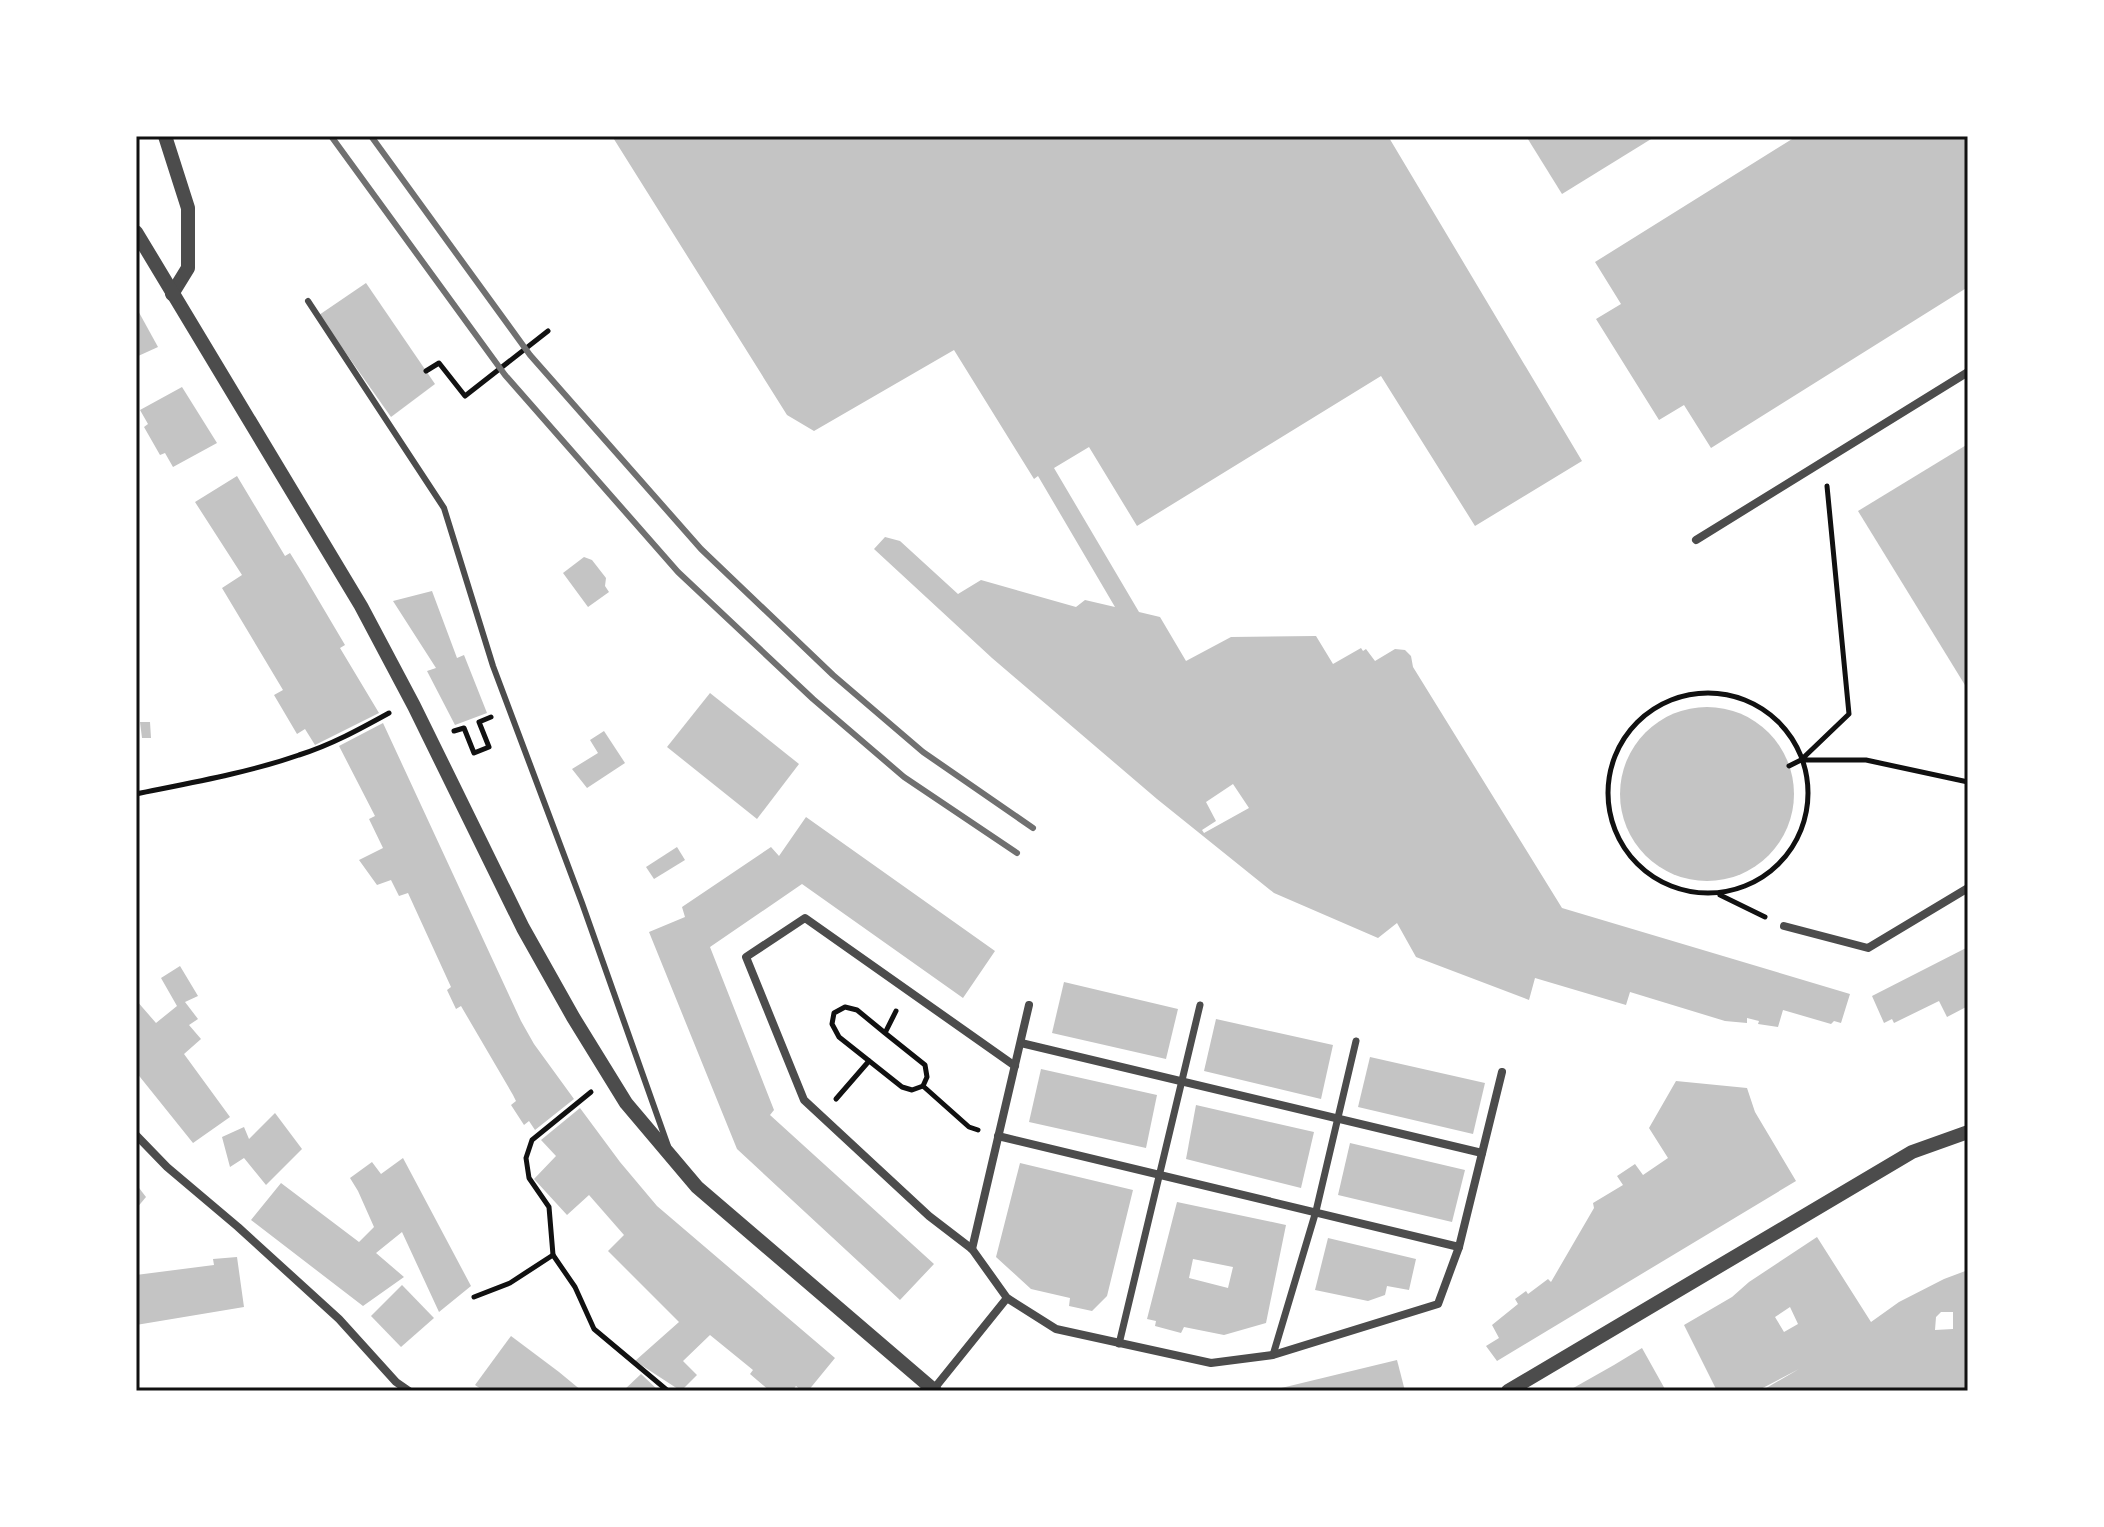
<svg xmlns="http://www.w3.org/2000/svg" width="2104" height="1527" font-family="Cabin,sans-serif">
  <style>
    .building { fill: #c4c4c4; fill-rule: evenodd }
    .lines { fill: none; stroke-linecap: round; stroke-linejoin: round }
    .path { stroke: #111; stroke-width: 5 }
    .service { stroke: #4c4c4c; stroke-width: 6 }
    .pedestrian { stroke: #4c4c4c; stroke-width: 7 }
    .minor { stroke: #4c4c4c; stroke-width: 8 }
    .tertiary { stroke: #4c4c4c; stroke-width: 14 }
    .rail { stroke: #707070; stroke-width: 6 }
    .neatline { fill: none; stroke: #111; stroke-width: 3 }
  </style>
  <rect width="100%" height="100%" fill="#fff"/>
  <g class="building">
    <path d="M612 136H1388L1582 461 1475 526 1381 376 1137 526 1089 447 1054 468 1139 612 1160 617 1186 661 1231 637 1316 636 1333 664 1361 648 1363 651 1366 649 1375 661 1395 649 1405 650 1411 656 1413 667 1562 908 1850 994 1841 1023 1834 1021 1831 1024 1783 1010 1778 1027 1758 1024 1759 1021 1747 1018V1023L1725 1021 1630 992 1626 1005 1535 978 1529 1000 1416 957 1397 923 1378 938 1274 893 1157 799 992 658 874 549 885 537 900 541 958 594 981 580 1076 607 1085 600 1115 607 1038 476 1034 479 954 350 814 431 787 415ZM1233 784 1249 808 1204 833 1202 830 1216 821 1206 802Z"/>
    <polygon points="1526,136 1656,136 1562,194"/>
    <polygon points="1797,136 1967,136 1968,287 1711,448 1684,405 1659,420 1596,319 1621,304 1595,262"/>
    <polygon points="366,283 435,384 391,417 319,315"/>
    <polygon points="136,307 158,347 136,357"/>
    <polygon points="182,387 217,443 173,467 165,453 160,455 144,427 148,424 140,410"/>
    <polygon points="1968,444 1968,690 1858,511"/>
    <polygon points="237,476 285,556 290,553 303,574 345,645 340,648 379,713 315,745 305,729 297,734 274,695 283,690 222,588 242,575 195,502"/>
    <polygon points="584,557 592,560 606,578 605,586 609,592 588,607 563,573"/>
    <polygon points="432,591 457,658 464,655 487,713 455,725 427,671 436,668 393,601"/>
    <polygon points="710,693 799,764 757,819 667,747"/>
    <circle cx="1707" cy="794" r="87"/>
    <polygon points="140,722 150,722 151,738 142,738"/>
    <polygon points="383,723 521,1021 534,1044 574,1099 535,1130 529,1121 524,1125 511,1105 516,1101 513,1095 461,1006 456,1009 447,990 451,987 408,893 399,896 391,880 377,885 359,860 383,848 369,819 375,816 339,746"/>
    <polygon points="604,731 625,763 587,788 572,769 598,753 590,740"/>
    <polygon points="806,817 995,951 963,998 802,884 710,947 774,1110 770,1115 934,1264 900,1300 737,1149 649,932 685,917 682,907 771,847 779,856"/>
    <polygon points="677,847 685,860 654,879 646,867"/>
    <polygon points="1968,947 1968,1006 1947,1017 1939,1001 1894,1023 1892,1019 1884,1023 1872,996"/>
    <polygon points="180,966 198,996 185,1002 198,1019 189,1025 201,1039 184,1054 230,1117 193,1143 136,1072 136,1000 156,1023 177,1006 161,978"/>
    <polygon points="1064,982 1178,1009 1166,1059 1052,1033"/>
    <polygon points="1216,1019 1333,1045 1321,1099 1204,1071"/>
    <polygon points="1370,1057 1485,1083 1473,1134 1358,1107"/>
    <polygon points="1041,1069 1157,1095 1146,1148 1029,1122"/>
    <polygon points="1676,1081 1747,1088 1755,1112 1796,1181 1497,1361 1486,1346 1499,1338 1492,1325 1518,1304 1515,1299 1526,1291 1528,1294 1548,1279 1551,1282 1594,1208 1593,1203 1623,1185 1617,1176 1635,1164 1643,1175 1668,1158 1649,1128"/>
    <polygon points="1196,1105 1314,1132 1301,1188 1186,1159"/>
    <polygon points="580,1108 620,1162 657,1206 835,1358 808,1391 802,1391 796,1386 792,1391 770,1391 750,1374 753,1370 710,1335 683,1361 697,1375 681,1391 635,1361 679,1322 608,1251 624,1235 589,1195 567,1215 534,1179 556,1156 541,1140"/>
    <polygon points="275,1113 302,1149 266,1185 244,1158 230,1167 222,1137 244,1127 249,1139"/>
    <polygon points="1350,1143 1465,1170 1452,1222 1338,1195"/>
    <polygon points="403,1158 471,1286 439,1312 402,1232 376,1253 404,1277 363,1306 251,1220 281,1183 359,1242 374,1227 358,1191 350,1178 372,1162 381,1174"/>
    <polygon points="1020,1163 1133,1190 1107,1296 1092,1311 1069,1306 1070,1298 1031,1289 996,1257"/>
    <polygon points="136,1184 146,1197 136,1209"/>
    <path d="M1177 1202 1286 1225 1266 1323 1224 1335 1184 1327 1181 1333 1155 1326 1156 1321 1147 1319ZM1193 1259 1233 1267 1228 1288 1189 1278Z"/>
    <path d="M1817 1237 1871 1322 1899 1302 1944 1279 1968 1270V1391H1761L1799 1369 1757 1391H1717L1684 1325 1732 1297 1749 1282ZM1790 1307 1798 1324 1784 1332 1775 1317ZM1941 1312H1953V1329L1935 1330 1936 1317Z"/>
    <polygon points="1328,1238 1416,1259 1409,1290 1387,1286 1385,1295 1368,1301 1315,1290"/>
    <polygon points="237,1257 244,1307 136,1325 136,1275 214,1265 213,1259"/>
    <polygon points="402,1285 434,1318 401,1347 371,1316"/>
    <polygon points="511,1336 559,1372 582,1391 484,1391 475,1385"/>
    <polygon points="1642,1348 1666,1391 1568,1391 1614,1365"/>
    <polygon points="1397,1360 1405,1391 1273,1391 1273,1390"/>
    <polygon points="641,1374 659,1391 623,1391"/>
  </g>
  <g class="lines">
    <g class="path">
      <polyline points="426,371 439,363 465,396 548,331"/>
      <polyline points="1827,486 1849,714 1801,760 1866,760 1968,782"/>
      <circle cx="1708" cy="793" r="100"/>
      <polyline points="454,731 464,728 474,753 489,747 479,722 491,717"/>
      <polyline points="1789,766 1801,760"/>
      <path d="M136 794C190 783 247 773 299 755 331 745 360 729 389 713"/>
      <polyline points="1720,895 1765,917"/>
      <polyline points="885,1033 925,1065 927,1077 923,1086 912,1090 902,1087 839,1037 832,1024 834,1013 845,1007 857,1010 885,1033 896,1011"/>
      <polyline points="923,1086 969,1127 978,1130"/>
      <polyline points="836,1099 869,1061"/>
      <polyline points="553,1255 549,1207 529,1178 526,1158 532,1140 591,1092"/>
      <polyline points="474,1297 510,1283 553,1255 575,1287 594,1329 668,1391"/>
    </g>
    <polyline class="service" points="308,301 444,508 493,666 582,903 668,1146"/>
    <g class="pedestrian">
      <polyline points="1119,1344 1200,1005"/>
      <polyline points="1273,1355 1316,1211 1356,1041"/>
    </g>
    <g class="minor">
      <polyline points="1696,540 1968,372"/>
      <polyline points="1784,926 1868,948 1968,888"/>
      <polyline points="1021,1043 1482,1153"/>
      <polyline points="1015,1066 805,918 746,957 804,1100 929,1216 972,1249 1007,1298 1056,1329 1211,1363 1273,1355 1438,1304 1459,1247 1502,1072"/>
      <polyline points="136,1135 167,1167 238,1227 339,1319 396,1382 409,1391"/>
      <polyline points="998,1136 1459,1247"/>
      <polyline points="972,1249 1029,1005"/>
      <polyline points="933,1390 1007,1298"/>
    </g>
    <g class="tertiary">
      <polyline points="165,136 188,208 188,268 172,294"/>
      <polyline points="136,232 361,606 414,706 523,928 573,1017 626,1103 697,1187 935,1391"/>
      <polyline points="1508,1391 1912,1152 1968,1132"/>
    </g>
    <g class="rail">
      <polyline points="331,136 505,375 678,572 813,699 904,777 1017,853"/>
      <polyline points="371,136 530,355 701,549 833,675 923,752 1033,828"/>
    </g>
  </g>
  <rect width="2104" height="1527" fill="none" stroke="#ffffff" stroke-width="276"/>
  <rect x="138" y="138" width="1828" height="1251" class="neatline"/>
</svg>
